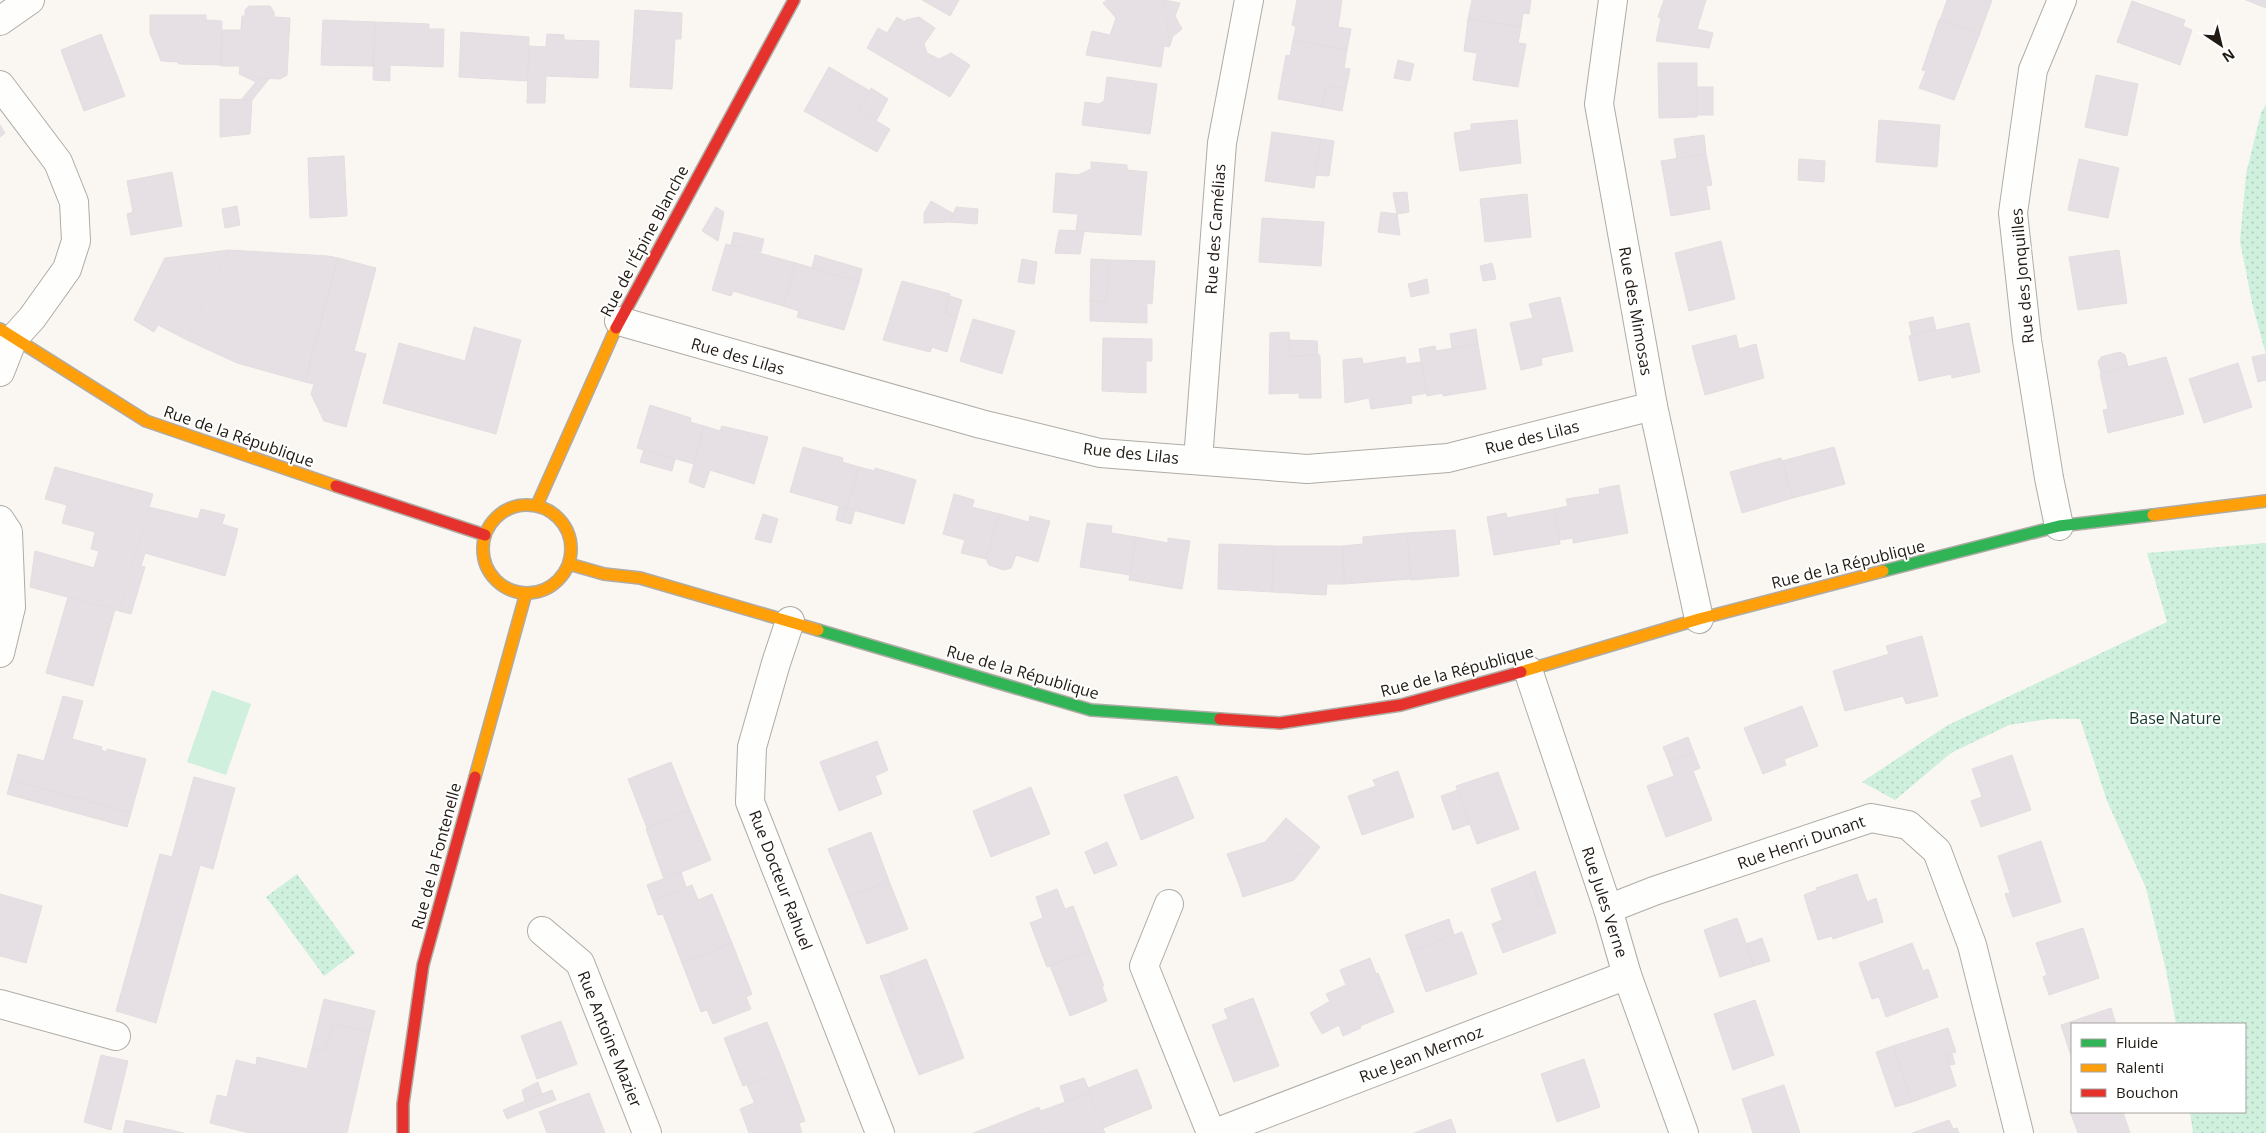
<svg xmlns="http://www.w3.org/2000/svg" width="2266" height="1133" font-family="'Open Sans',sans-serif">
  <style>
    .green { fill: url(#green-dots) }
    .pitch { fill: #cef0dd }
    .building { fill: #e6e0e5; stroke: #e2dee0 }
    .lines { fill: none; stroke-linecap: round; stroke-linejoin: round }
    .street-casing { stroke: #afaba5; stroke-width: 30 }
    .fast-casing { stroke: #afaba5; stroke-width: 14 }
    .slow-casing { stroke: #afaba5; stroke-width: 14 }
    .jam-casing { stroke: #afaba5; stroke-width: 14 }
    .street { stroke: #fefefd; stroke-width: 28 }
    .fast { stroke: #30b455; stroke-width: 11 }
    .slow { stroke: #ff9f0a; stroke-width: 11 }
    .jam { stroke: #e5322d; stroke-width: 11 }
    .labels { text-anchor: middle; stroke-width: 4; stroke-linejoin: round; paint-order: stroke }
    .street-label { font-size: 16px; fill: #201a12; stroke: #fff }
    .park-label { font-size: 16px; fill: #153a2b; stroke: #fff }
  </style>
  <defs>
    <pattern id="green-dots" width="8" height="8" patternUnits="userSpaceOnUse" patternTransform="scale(1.25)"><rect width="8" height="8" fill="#cef0dd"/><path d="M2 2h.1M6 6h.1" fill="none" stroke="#b1cdbd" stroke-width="1.8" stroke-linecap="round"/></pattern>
  </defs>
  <rect width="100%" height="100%" fill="#faf7f2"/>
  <g class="green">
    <polygon points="2266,104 2266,355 2252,303 2240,241 2246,174 2261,113"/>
    <polygon points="2266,543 2266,1133 2193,1133 2190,1112 2245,1112 2245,1024 2176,1024 2166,970 2146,888 2107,801 2080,719 2049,719 2009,725 1951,753 1895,800 1862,782 1948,725 2167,622 2147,553"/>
    <polygon points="297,874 355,953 324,976 266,897"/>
  </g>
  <polygon class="pitch" points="212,690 251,704 226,775 187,762"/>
  <g class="building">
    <polygon points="922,0 959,0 950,16"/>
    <polygon points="1107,0 1164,0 1170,45 1169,47 1164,46 1161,67 1086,55 1092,31 1110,35 1116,18 1103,3"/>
    <polygon points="1164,0 1180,3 1175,16 1182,29 1173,36 1170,45"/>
    <polygon points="1297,0 1342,0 1338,27 1351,29 1347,50 1293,40 1296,27 1292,25"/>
    <polygon points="1472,0 1531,0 1529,14 1523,13 1521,27 1468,19"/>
    <polygon points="1664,0 1706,0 1697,29 1713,33 1709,48 1656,41 1661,18 1658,17"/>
    <polygon points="1947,0 1992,0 1980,33 1940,20"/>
    <polygon points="2246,0 2266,0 2266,8"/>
    <polygon points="2132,1 2185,20 2183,26 2192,30 2180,65 2117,42"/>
    <polygon points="249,6 270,6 274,12 274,17 290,18 287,75 280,79 259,78 256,82 239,74 240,66 221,66 222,30 241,30 242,16 245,16 245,10"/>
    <polygon points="635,10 682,13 681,39 675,39 672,89 630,87"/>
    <polygon points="150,15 206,15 206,20 222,21 221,65 179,64 178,62 161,61 150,33"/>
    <polygon points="897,17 905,22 906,20 919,17 935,28 924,44 927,53 939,59 951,53 970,65 950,97 867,48 878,28 887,33"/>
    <polygon points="1468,19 1521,27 1518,43 1526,44 1518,87 1473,80 1477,53 1464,51"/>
    <polygon points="323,20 375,22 373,66 321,65"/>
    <polygon points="1939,20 1980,33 1954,100 1919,88 1926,71 1922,70"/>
    <polygon points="375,22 429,24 429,29 444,29 443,67 390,65 390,81 373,80"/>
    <polygon points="461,32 529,37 528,81 459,77"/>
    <polygon points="101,34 125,96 84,111 61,50"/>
    <polygon points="547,34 564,35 564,40 599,41 598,78 546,76 545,103 527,103 529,46 546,47"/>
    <polygon points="1293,40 1347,50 1344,68 1350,69 1346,89 1327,86 1321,107 1278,99 1286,55 1290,56"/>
    <polygon points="1398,60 1414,64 1410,81 1394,78"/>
    <polygon points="1658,63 1697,63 1697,117 1659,118"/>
    <polygon points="829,67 870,91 859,111 890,129 877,152 804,111"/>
    <polygon points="2096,75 2138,84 2127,136 2085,127"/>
    <polygon points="1107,77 1157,84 1150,134 1082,125 1085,102 1099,104 1104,101"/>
    <polygon points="259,78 269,79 252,100 241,100"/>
    <polygon points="1327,86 1346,89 1342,111 1321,107"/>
    <rect x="1697" y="87" width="16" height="28"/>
    <polygon points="871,88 888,99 876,121 859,111"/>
    <polygon points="220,99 252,100 250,134 220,137"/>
    <polygon points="1517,120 1521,163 1460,171 1454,133 1471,130 1471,124"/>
    <polygon points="1879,120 1940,125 1937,167 1876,162"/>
    <polygon points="0,125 5,133 0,137"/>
    <polygon points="1272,132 1321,139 1314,188 1265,181"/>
    <polygon points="1704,135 1706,154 1677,159 1674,139"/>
    <polygon points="1321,139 1334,141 1329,176 1315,175"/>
    <polygon points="1706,154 1712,185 1706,186 1710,209 1671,216 1661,161"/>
    <polygon points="344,156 347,216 310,218 308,158"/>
    <polygon points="1799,159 1825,161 1824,182 1798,180"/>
    <polygon points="2079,159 2119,168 2108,218 2068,210"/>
    <polygon points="1091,162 1127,165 1127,170 1147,172 1141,235 1076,231 1078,214 1053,212 1056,173 1078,175 1091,169"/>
    <polygon points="172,172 182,226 131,235 127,214 133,212 127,181"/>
    <polygon points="1407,192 1409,212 1397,214 1393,193"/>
    <polygon points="1527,194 1531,237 1485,242 1480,199"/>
    <polygon points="931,201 954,214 950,222 924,223 924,213"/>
    <polygon points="237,206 240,225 225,228 222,209"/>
    <polygon points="716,207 724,212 718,241 702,231"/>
    <polygon points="956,207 978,209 977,224 950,222"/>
    <polygon points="1381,212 1397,214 1400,235 1378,232"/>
    <polygon points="1262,218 1324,222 1321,266 1259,262"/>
    <polygon points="1059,230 1084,231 1080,254 1055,253"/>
    <polygon points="734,232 764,239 761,252 731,245"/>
    <polygon points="1721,241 1735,299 1689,311 1675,253"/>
    <polygon points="726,244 796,263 783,306 733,291 731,296 712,290"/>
    <polygon points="229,250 187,340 158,325 154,332 134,320 165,258"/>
    <polygon points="229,250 328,256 338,258 305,382 237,363 187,340"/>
    <polygon points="2119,250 2127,303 2078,310 2069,257"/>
    <polygon points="815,255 862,269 859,282 812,268"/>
    <polygon points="338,258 376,268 354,351 366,354 346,427 324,421 311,394 314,384 305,382"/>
    <polygon points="1022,259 1037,262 1034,284 1018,282"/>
    <polygon points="1091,259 1109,260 1107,302 1090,301"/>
    <polygon points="1109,260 1155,261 1152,304 1147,303 1147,323 1090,321 1090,301 1107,302"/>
    <polygon points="796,263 859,282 844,330 797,317 799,311 783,306"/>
    <polygon points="1492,263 1496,279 1483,281 1480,266"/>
    <polygon points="1427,279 1429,293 1411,297 1408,284"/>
    <polygon points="902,281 950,294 945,314 957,317 947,352 932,347 930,352 883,340"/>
    <polygon points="950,296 962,300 957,317 945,314"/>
    <polygon points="1560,297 1573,351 1541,358 1542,365 1521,370 1510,323 1533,318 1529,304"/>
    <polygon points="1933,317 1936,330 1912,336 1909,322"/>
    <polygon points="973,319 1015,331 1002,374 960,361"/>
    <polygon points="1969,323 1980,372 1952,378 1951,374 1919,381 1909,336"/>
    <polygon points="474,327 521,340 496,434 383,403 399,343 465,361"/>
    <polygon points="1476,329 1478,344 1452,348 1450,334"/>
    <polygon points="1289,332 1290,356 1320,355 1321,398 1299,398 1299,393 1269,394 1270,333"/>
    <polygon points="1736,335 1739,349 1756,344 1764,378 1705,395 1692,346"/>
    <polygon points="1103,338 1152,339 1152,361 1146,361 1146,393 1102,391"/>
    <polygon points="1289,340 1317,341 1318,355 1290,356"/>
    <polygon points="1478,344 1486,389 1443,396 1443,393 1427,396 1419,349 1435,346 1436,351"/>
    <polygon points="2120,352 2125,355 2128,367 2101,373 2098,362 2101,357"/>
    <polygon points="2266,354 2266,380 2258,382 2252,357"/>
    <polygon points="1405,357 1406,364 1421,362 1427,393 1411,396 1412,403 1371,409 1369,398 1345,403 1343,360 1362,358 1363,364"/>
    <polygon points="2166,357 2184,414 2108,433 2103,410 2108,409 2100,374"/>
    <polygon points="2238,363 2252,407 2204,423 2189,379"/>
    <polygon points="650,405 691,418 690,422 704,426 694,464 637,448"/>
    <polygon points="704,426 720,431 722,426 768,437 754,484 710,470 704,488 689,482"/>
    <polygon points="803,447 843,458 842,462 859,467 846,508 790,492"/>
    <polygon points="1834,447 1845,484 1793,498 1782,461"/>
    <polygon points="644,450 675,459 672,471 640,462"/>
    <polygon points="1781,458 1793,498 1742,513 1730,472"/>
    <polygon points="55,467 153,494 119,611 30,587 35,551 94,568 99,551 91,549 95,532 62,523 67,505 45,499"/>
    <polygon points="859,467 875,471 875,468 916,480 904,524 846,508"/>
    <polygon points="1619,485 1628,533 1573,543 1573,538 1559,540 1554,509 1568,506 1566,499 1600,494 1599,489"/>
    <polygon points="954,494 974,500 972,507 1000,514 986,559 961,553 965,540 943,534"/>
    <polygon points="839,506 846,508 843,522 836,520"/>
    <polygon points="149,507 198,519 201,509 225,515 222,524 238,529 225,576 145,553 141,566 145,567 131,614 119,611"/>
    <polygon points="846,508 855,510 851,524 843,522"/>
    <polygon points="1554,509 1560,544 1494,555 1487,517 1506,513 1507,518"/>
    <polygon points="763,514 778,519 771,543 755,539"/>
    <polygon points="1000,514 1029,522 1030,516 1050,521 1038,562 1016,555 1011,568 1004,570 989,565 986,559"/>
    <polygon points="1087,523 1112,526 1111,533 1136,537 1130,575 1080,567"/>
    <polygon points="1455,530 1459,576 1411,580 1407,533"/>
    <polygon points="1407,533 1411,579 1344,584 1343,546 1363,544 1363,537"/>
    <polygon points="1136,537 1168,543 1168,538 1190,541 1182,589 1129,580"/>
    <polygon points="1219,544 1274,546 1272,592 1218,589"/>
    <polygon points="1274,546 1343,546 1344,584 1327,584 1326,595 1272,592"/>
    <polygon points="68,597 115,609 93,686 46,673"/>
    <polygon points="1922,636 1938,696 1906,704 1903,696 1845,711 1833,671 1889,654 1886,646"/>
    <polygon points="63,696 83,701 72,739 102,747 101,750 107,752 107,749 146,759 131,813 11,780 18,754 44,761"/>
    <polygon points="1802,706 1818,746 1784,759 1786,765 1763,774 1744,728"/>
    <polygon points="1688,737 1694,753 1669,762 1663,747"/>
    <polygon points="877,741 888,770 875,776 882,794 839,811 820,762"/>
    <polygon points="1694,753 1700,768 1693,771 1712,820 1666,837 1647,786 1674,776 1669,762"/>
    <polygon points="2012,755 2031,810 1981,827 1971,801 1982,797 1972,769"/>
    <polygon points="671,762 690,810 647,828 628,779"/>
    <polygon points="1398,771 1414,817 1362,835 1348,796 1376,786 1373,780"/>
    <polygon points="1498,772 1519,829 1477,844 1456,786"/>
    <polygon points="1177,776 1194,818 1141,840 1124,795"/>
    <polygon points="194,777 235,788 213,869 200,865 156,1023 116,1011 160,854 172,857"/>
    <polygon points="11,780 131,813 127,827 7,794"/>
    <polygon points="1031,787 1050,834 991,857 973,811"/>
    <polygon points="1458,790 1470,824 1453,830 1441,796"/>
    <polygon points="690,810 711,860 664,879 646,829"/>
    <polygon points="1286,818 1320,847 1237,879 1227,854 1265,842"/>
    <polygon points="871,832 889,881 848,897 828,849"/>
    <polygon points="2041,841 2061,902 2013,917 2005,894 2010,893 1998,856"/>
    <polygon points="1107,842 1117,865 1094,874 1085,852"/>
    <polygon points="1320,847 1294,880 1243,897 1237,879"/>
    <polygon points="1535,871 1546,904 1540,906 1529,874"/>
    <polygon points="681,872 686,887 653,901 647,885"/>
    <polygon points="1529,874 1540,906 1546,904 1556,933 1503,953 1495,932 1505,928 1491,889"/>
    <polygon points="1857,874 1867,902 1876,898 1883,922 1833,939 1832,936 1818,940 1804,895 1817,890 1816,888"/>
    <polygon points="889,881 908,929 867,944 848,897"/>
    <polygon points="692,885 698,900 712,894 732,943 682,963 663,914 658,915 653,901"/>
    <polygon points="1057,889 1065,909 1073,906 1090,950 1047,967 1030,923 1043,918 1036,897"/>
    <polygon points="0,894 42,906 26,963 0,956"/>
    <polygon points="1737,918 1754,966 1720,977 1704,930"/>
    <polygon points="1449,919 1454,935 1411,951 1405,935"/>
    <polygon points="1502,920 1505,928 1495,932 1492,924"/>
    <polygon points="2083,928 2099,978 2049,995 2043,977 2047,975 2036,943"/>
    <polygon points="1462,932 1477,974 1426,992 1411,951"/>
    <polygon points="1762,938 1770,961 1754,966 1746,944"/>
    <polygon points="732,943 752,994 746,997 751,1009 713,1024 707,1010 701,1012 682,963"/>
    <polygon points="1912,943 1923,971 1928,969 1938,997 1886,1017 1879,997 1872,999 1859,963"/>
    <polygon points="1090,950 1104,986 1102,987 1107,1001 1070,1016 1050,966"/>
    <polygon points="1370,958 1376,974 1378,973 1394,1012 1360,1026 1361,1028 1343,1036 1339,1025 1322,1034 1310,1013 1330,1001 1326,994 1346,985 1340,970"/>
    <polygon points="926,959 945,1007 899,1025 890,1002 897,1000 887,974"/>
    <polygon points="887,974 897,1000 890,1002 880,976"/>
    <polygon points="1253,998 1257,1008 1228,1019 1224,1009"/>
    <polygon points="324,999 375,1011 370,1032 334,1024 324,1051 312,1049"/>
    <polygon points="1755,1000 1774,1055 1733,1070 1714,1014"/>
    <polygon points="945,1007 964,1058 919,1075 899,1025"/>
    <polygon points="1257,1008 1279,1066 1234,1082 1212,1025"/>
    <polygon points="2111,1008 2116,1024 2072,1024 2072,1059 2061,1025"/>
    <polygon points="561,1021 577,1064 537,1079 521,1036"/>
    <polygon points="767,1022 786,1070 743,1086 724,1038"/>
    <polygon points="334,1024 370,1032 347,1133 249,1133 210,1123 217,1095 227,1097 236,1060 256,1065 257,1057 307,1069 312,1049 324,1051"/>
    <polygon points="1948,1028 1956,1052 1946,1055 1956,1086 1912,1102 1893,1046"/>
    <polygon points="1893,1046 1912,1102 1895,1107 1876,1052"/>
    <polygon points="1952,1054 1955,1064 1949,1065 1946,1055"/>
    <polygon points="101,1055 128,1061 111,1130 84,1122"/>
    <polygon points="1584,1059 1600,1107 1557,1122 1541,1074"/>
    <polygon points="1137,1069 1152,1108 1103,1128 1088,1088"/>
    <polygon points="786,1070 805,1121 799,1123 802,1133 767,1133 747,1085"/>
    <polygon points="1084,1078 1090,1093 1065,1102 1060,1086"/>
    <polygon points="538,1082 542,1094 525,1101 522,1090"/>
    <polygon points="1784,1085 1800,1133 1753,1133 1742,1099"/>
    <polygon points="552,1090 556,1100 530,1110 525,1101"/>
    <polygon points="589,1093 605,1133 547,1133 539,1112"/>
    <polygon points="1090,1093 1105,1133 1049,1133 1041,1111"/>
    <polygon points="525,1101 530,1110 507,1119 503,1110"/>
    <polygon points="754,1103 767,1133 749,1133 740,1109"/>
    <polygon points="1039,1107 1049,1133 991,1133 989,1127"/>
    <polygon points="2070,1111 2123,1112 2130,1133 2078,1133"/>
    <polygon points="1451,1119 1456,1133 1414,1133"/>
    <polygon points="126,1120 184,1133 123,1133"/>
    <polygon points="1949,1120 1953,1129 1957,1128 1959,1133 1912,1133"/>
    <polygon points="989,1127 991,1133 973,1133"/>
  </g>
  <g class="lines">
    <defs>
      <g id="street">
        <polyline points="1613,0 1599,104 1653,406 1699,619"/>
        <polyline points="0,21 30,0"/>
        <polyline points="0,85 58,162 74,202 76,241 67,269 32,318 13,339 0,372"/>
        <polyline points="619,321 981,424 1100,453 1307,469 1448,458 1653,406"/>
        <polyline points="1198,460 1222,143 1249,0"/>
        <polyline points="0,520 8,532 11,607 0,653"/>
        <polyline points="2059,526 2049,478 2027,340 2013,213 2033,70 2062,0"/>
        <polyline points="790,621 776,663 752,747 750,802 880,1133"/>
        <polyline points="1528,670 1608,909 1627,975 1684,1133"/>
        <polyline points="1169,904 1144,966 1211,1133"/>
        <polyline points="1608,909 1654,891 1871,818 1908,825 1937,851 1972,945 2019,1133"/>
        <polyline points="542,931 580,963 647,1133"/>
        <polyline points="0,1004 116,1036"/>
        <polyline points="1215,1133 1627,975"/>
      </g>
      <g id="fast">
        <polyline points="1883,571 2059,526 2153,515"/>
        <polyline points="818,630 1091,710 1220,719"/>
      </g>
      <g id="slow">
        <polyline points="0,329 146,421 336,486"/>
        <polyline points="537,505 616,328"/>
        <circle cx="527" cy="549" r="44"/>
        <polyline points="2153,515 2266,501"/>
        <polyline points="569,564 604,574 640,578 818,630"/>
        <polyline points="1521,672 1699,619 1883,571"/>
        <polyline points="475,777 526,593"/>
      </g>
      <g id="jam">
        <polyline points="616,328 794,0"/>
        <polyline points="336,486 485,535"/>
        <polyline points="1220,719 1280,723 1401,705 1521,672"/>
        <polyline points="403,1133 403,1104 423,965 475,777"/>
      </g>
    </defs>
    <use href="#street" class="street-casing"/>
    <use href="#fast" class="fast-casing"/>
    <use href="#slow" class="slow-casing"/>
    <use href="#jam" class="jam-casing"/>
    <use href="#street" class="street"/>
    <use href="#fast" class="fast"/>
    <use href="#slow" class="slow"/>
    <use href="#jam" class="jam"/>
  </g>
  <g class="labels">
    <g class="street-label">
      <text transform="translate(1215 229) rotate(-86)" y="6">Rue des Camélias</text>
      <text transform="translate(644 241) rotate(-62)" y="6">Rue de l'Épine Blanche</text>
      <text transform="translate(2022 276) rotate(-95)" y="6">Rue des Jonquilles</text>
      <text transform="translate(1636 311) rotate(80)" y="6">Rue des Mimosas</text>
      <text transform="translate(738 356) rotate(16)" y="6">Rue des Lilas</text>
      <text transform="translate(239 436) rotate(19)" y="6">Rue de la République</text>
      <text transform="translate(1532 437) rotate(-14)" y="6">Rue des Lilas</text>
      <text transform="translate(1131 453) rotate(6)" y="6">Rue des Lilas</text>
      <text transform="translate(1848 564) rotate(-14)" y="6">Rue de la République</text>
      <text transform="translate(1457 671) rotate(-15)" y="6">Rue de la République</text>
      <text transform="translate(1023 672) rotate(16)" y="6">Rue de la République</text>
      <text transform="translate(1801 842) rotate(-19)" y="6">Rue Henri Dunant</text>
      <text transform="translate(436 856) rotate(-75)" y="6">Rue de la Fontenelle</text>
      <text transform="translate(781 880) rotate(69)" y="6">Rue Docteur Rahuel</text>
      <text transform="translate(1605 902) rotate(72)" y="6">Rue Jules Verne</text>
      <text transform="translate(610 1039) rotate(68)" y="6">Rue Antoine Mazier</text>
      <text transform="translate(1421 1054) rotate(-21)" y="6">Rue Jean Mermoz</text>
    </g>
    <g class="park-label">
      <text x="2175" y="724">Base Nature</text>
    </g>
  </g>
  <rect x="2071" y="1023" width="175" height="90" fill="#ffffff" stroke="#a6a3a0"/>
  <rect x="2081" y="1039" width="25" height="8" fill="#30b455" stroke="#a6a3a0"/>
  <text x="2116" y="1048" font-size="15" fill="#201a12">Fluide</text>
  <rect x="2081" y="1064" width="25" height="8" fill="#ff9f0a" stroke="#a6a3a0"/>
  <text x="2116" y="1073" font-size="15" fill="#201a12">Ralenti</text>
  <rect x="2081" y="1089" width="25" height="8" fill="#e5322d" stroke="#a6a3a0"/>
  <text x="2116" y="1098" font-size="15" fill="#201a12">Bouchon</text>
  <g transform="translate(2221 45) rotate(145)" stroke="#ffffff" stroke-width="4" paint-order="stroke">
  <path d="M0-4L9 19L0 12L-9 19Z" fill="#201a12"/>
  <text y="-8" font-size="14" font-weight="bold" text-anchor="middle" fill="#201a12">N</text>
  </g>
</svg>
